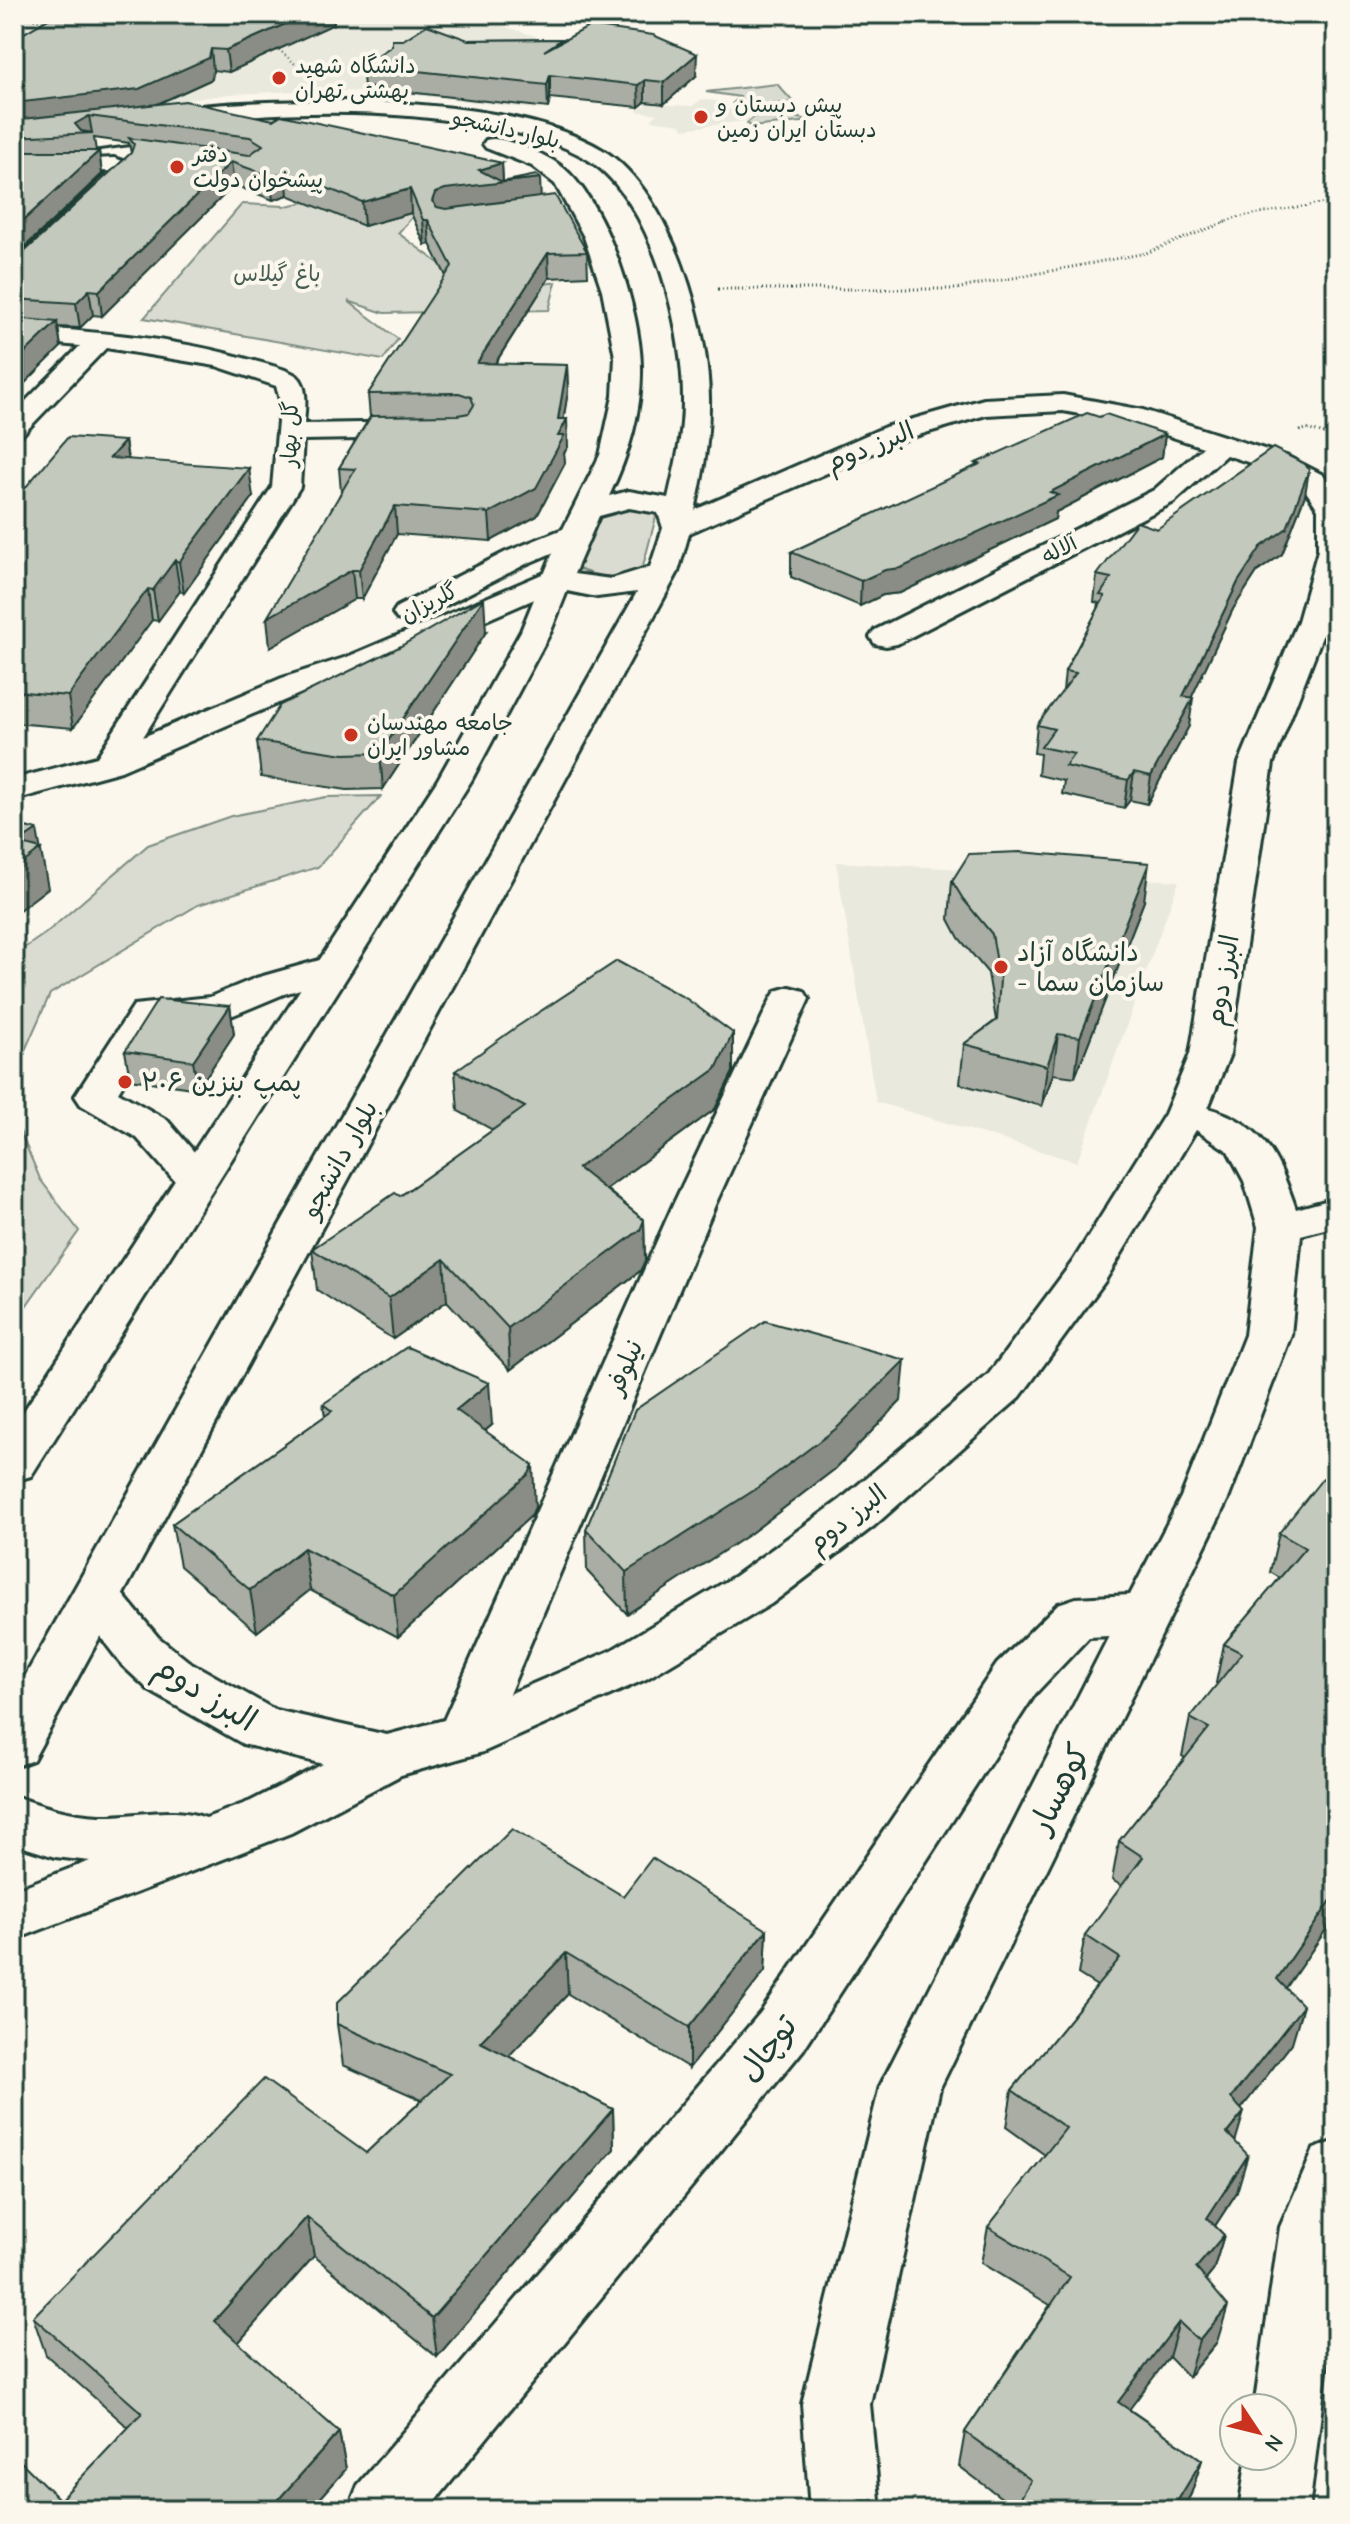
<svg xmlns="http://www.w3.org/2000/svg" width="1350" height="2524" font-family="'Comic Neue','Playpen Sans Arabic',sans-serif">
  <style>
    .built { fill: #eae9de }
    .green { fill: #dbdcd1; stroke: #7d8c82; stroke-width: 2 }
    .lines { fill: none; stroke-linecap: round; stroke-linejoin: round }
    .minor-casing { stroke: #1f3d34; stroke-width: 6 }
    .major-casing { stroke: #1f3d34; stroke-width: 6 }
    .path-far1 { stroke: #1f3d34; stroke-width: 2; stroke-dasharray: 1 3; stroke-linecap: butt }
    .path { stroke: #1f3d34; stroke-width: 3; stroke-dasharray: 1 3; stroke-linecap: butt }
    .minor { fill: #fbf7ec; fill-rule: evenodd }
    .major { fill: #fbf7ec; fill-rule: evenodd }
    .wall { fill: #a9ada3; stroke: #1f3d34; stroke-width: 2 }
    .shaded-wall { fill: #898d85; stroke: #1f3d34; stroke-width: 2 }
    .building { fill: #c4c9be; stroke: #1f3d34; stroke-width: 2 }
    .poi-dot { fill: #c8321e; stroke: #fbf7ec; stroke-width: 3 }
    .labels { text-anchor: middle; stroke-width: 8; stroke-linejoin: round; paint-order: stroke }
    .far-poi-label { font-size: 22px; fill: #1f3d34; stroke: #fbf7ec; text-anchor: start }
    .far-street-label { font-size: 22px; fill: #1f3d34; stroke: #fbf7ec }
    .far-park-label { font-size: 22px; fill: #455d53; stroke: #fbf7ec }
    .street-label { font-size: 26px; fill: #1f3d34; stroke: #fbf7ec }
    .poi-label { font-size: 26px; fill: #1f3d34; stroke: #fbf7ec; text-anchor: start }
    .near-street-label { font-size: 32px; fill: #1f3d34; stroke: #fbf7ec }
  </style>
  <rect width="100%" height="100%" fill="#fbf7ec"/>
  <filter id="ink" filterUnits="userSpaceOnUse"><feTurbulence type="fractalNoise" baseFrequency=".0125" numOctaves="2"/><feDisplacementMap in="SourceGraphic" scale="16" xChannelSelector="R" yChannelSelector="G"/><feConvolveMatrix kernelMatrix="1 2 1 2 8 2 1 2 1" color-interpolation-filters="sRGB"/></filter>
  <g filter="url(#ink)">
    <g class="built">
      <polygon points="14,14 464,14 535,36 547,66 541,110 408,94 317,90 232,94 14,121"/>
      <polygon points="702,99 727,103 721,108 737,110 752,120 683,129 681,124 651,120 657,114 636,111 648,104 692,106"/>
      <polygon points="836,862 1179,881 1077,1162 876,1102"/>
    </g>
    <g class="green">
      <polygon points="777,84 793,102 752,107 812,121 751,127 747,123 758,114 751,106 733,103 740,97 706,92"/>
      <polygon points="380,187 422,206 398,233 482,295 556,282 549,310 384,313 348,301 398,339 383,360 144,318 242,204 286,206"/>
      <path d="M620 507 654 512 656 517 643 566C621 580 597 579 575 567L598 515Z"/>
      <polygon points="381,796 318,867 198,905 50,994 14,1075 14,955 46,933 148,845 231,816 326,797"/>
      <polygon points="14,1117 40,1179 79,1231 14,1323"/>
    </g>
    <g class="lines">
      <defs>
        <g id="minor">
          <polygon points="114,158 132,164 135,169 132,174 22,279 14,281 14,261 110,171 40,173 32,172 29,167 32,162"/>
          <path d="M14 326C94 332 174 337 251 360 264 364 286 368 297 376 309 386 305 411 304 424L420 422 429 424 433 430 429 436 420 438 303 440 300 487 143 737 282 678 347 657 547 572 558 569 569 572 573 578 569 584 369 671 304 692 121 771 14 800V779L97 757 272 487 280 400 276 386 216 366 106 348 23 434 14 436V413L80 346 14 340Z"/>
          <path d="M1063 395 1143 410 1286 456 1323 475 1336 494V593L1328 621 1273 763 1230 1054 1208 1108C1264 1124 1278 1157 1296 1209L1336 1198V1226L1301 1235 1291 1335 1229 1497 940 2088 870 2404 880 2510H810L802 2404 880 2086 1109 1636 1089 1637 1035 1694 803 2050 428 2510H348L358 2485 761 2012 997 1664 1058 1604 1076 1598 1130 1595 1181 1497 1245 1335 1258 1227 1244 1181 1228 1151 1196 1130 1105 1281 1020 1397 874 1526 771 1604 646 1679 483 1752 401 1775 291 1833 14 1940V1890L90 1861 55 1857 14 1844V1796C43 1806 69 1815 100 1816 135 1817 173 1805 206 1818L251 1801 323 1764 243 1744 150 1691 122 1665 71 1598 78 1584 96 1579 114 1584 158 1637 188 1661 275 1710 387 1735 444 1720 673 1205 771 999 776 991 790 987 804 991 809 999 715 1205 509 1694 610 1651 735 1576 840 1500 988 1375 1073 1261 1165 1114 1190 1054 1239 763 1298 621 1318 550V509L1303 487 1266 468 1226 455 1174 502 897 644 886 646 875 644 870 637 875 630 1154 490 1203 447 1129 423 1063 411 986 415 905 439 687 534 677 537 667 534 663 528 667 522 885 427 984 399Z"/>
          <polygon points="575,524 585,527 589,533 585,539 526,564 419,619 408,622 397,619 393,613 397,607 506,552"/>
          <polygon points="334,956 347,959 353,967 347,975 284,994 231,1016 161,1024 118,1092 167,1120 218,1180 212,1189 197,1193 182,1189 137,1138 81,1105 75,1096 134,1005 210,997 256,978"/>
          <polygon points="1336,2141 1336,2291 1309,2510 1239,2510 1247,2456 1282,2456 1282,2408 1254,2408 1280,2227 1314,2149"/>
        </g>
        <g id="major">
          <path d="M343 101C420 103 537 110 603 150 671 192 711 330 709 406 709 461 694 519 678 572L33 1760 14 1767V1696L637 592 597 597 567 591 551 631 471 781 31 1476 14 1481V1426L437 781 521 631 561 533 600 455 613 396 615 357 602 290 584 237 555 184 532 166 486 148 483 144 486 140C498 137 510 142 521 146 538 152 556 160 569 173 608 211 640 311 641 366 642 411 629 455 609 496L629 491 668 498C675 467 683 435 683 403 684 331 653 202 590 161 561 142 527 135 493 128 386 106 276 111 168 123L158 117C171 101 315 101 343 101ZM629 508 658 513 663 528 650 567 611 579 574 574 599 516Z"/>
          <polygon points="170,128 177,130 180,134 177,138 14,159 14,147"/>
        </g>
      </defs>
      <use href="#minor" class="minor-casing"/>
      <use href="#major" class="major-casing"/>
      <g class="path-far1">
        <polyline points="14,16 48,22"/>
        <polyline points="276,47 304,72"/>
        <polyline points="1223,223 1238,217 1336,201"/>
      </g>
      <g class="path">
        <polyline points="718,289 955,289 1146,253 1228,221"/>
        <polyline points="1300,431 1306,429 1336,437"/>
      </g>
      <use href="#minor" class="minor"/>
      <use href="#major" class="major"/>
    </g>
    <g class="wall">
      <polygon points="57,14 333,14 334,24 229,72 213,70 212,79 157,104 273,120 502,163 503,181 540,197 587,252 588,276 549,278 495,364 567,365 568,391 563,419 568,447 564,453 565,463 537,516 491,541 397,534 362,599 355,599 270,647 341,492 339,468 370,417 368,394 446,276 430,244 425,245 411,213 364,226 288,195 273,200 234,185 102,316 93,315 80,328 58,327 61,347 15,393 17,405 14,409 14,258 20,256 131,153 129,143 94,138 96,151 99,151 102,174 14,257 14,39"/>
      <polygon points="562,39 562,41 696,76 664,104 645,102 639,107 550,98 548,108 364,87 362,65 468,40"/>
      <polygon points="1099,417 1165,434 1162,457 1056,512 1055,519 900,593 883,595 860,606 791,577 791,552 975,467 976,463"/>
      <polygon points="125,441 128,459 253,497 184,593 180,591 158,621 152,620 73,728 14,723 14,501"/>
      <polygon points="1305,495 1282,554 1257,572 1233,609 1191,698 1189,726 1147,804 1130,800 1124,808 1062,794 1064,781 1038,775 1040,754 1034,753 1037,725 1063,691 1065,671 1098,609 1099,603 1094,602 1097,575 1157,529"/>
      <polygon points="486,632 383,789 347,790 261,777 257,741"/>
      <polygon points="952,881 1144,901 1075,1077 1053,1074 1042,1106 960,1084 964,1044 996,1020 988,973 959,938 949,919"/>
      <polygon points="230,1006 234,1034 198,1089 130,1079 125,1051"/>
      <polygon points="455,1071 733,1072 715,1109 606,1189 644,1220 645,1261 640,1271 510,1370 447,1301 393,1339 317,1290 312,1249 400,1196 493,1130 458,1111"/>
      <polygon points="901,1401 835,1469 751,1533 627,1614 587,1571 586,1529"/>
      <polygon points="323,1404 492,1425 485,1431 535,1507 531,1516 398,1637 310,1590 257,1632 180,1566 172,1524 325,1416"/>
      <polygon points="1336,1459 1336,1915 1286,1988 1292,2043 1241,2109 1235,2142 1237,2192 1215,2226 1224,2235 1213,2271 1206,2280 1217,2342 1188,2377 1169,2357 1129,2409 1202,2460 1191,2494 1182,2510 1014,2510 1015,2508 959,2466 965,2432 1050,2305 981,2263 988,2227 1045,2155 1006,2127 1012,2090 1097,1986 1078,1974 1085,1935 1122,1886 1112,1880 1119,1841 1185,1758 1182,1756 1190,1718 1218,1684 1216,1683 1224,1644 1280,1578 1270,1572 1279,1533 1330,1483"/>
      <polygon points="623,1896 767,1930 765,1971 689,2068 568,1994 508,2056 613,2109 614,2149 437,2357 314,2256 238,2343 339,2432 346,2469 310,2510 14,2510 60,2500 129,2428 46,2355 33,2317 366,2153 422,2100 343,2065 337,2024"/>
    </g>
    <g class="shaded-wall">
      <polygon points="308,14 333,14 334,24 229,72 226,50"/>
      <polygon points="211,49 213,70 212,79 142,111 89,116 92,133 14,126 14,103"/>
      <polygon points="697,54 696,76 664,104 664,82"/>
      <polygon points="550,75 550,98 548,108 547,85"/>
      <polygon points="645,80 645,102 639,107 638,85"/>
      <polygon points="99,151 102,174 14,257 14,229"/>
      <polygon points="231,162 234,185 102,316 99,291"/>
      <polygon points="502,163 503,182 540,178 541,202 433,225 432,201 435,193 479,170"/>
      <polygon points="286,172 288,195 273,200 270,176"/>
      <polygon points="410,189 411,213 364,226 362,202"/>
      <polygon points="423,220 428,220 430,244 425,245"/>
      <polygon points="548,253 549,278 478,390 477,363"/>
      <polygon points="89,290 93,315 80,328 76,303"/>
      <polygon points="57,322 61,347 15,393 17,405 14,409 14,363"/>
      <polygon points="567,365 568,391 562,429 567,419 568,447 564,453 565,463 537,516 491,541 489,513 558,419"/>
      <polygon points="1165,434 1162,457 1056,512 1055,519 900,593 883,595 860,606 861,581 1050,492"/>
      <polygon points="125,441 129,470 110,458"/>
      <polygon points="249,468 253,497 184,593 179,562"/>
      <polygon points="1309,470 1305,495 1282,554 1257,572 1233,609 1179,724 1183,696 1238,582"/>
      <polygon points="395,506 397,534 362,599 359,570"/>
      <polygon points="175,560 180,591 158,621 153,590"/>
      <polygon points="352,570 355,599 270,647 267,618"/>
      <polygon points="148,589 152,620 73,728 68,696"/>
      <polygon points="484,598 486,632 383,789 380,753"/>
      <polygon points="1193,698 1189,726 1147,804 1151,776"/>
      <polygon points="1134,772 1130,800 1124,808 1128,780"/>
      <polygon points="37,830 48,888 14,914 14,870 18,843"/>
      <polygon points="1149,863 1144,901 1075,1077 1080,1037"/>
      <polygon points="230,1006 234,1034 198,1089 193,1061"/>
      <polygon points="733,1033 733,1072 715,1109 580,1208 578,1168"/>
      <polygon points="1058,1034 1053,1074 1042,1106 1047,1066"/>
      <polygon points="644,1220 645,1261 640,1271 510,1370 508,1328"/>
      <polygon points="444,1259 447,1301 393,1339 389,1298"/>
      <polygon points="905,1360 901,1401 835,1469 751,1533 627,1614 626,1572"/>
      <polygon points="489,1383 492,1425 459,1452 456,1410"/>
      <polygon points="533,1465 535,1507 531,1516 398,1637 394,1595"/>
      <polygon points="304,1548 310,1590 257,1632 250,1590"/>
      <polygon points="1336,1841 1336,1866 1330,1848"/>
      <polygon points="1336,1893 1336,1915 1266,2017 1277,1979"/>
      <polygon points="767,1930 765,1971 689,2068 689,2027"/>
      <polygon points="566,1953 568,1994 484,2082 480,2042"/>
      <polygon points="1303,2006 1292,2043 1221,2135 1231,2098"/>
      <polygon points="613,2109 614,2149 437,2357 432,2318"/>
      <polygon points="1244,2112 1233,2149 1227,2133"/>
      <polygon points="1248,2155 1237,2192 1196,2255 1207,2218"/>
      <polygon points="307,2217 314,2256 224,2359 214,2321"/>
      <polygon points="1224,2235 1213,2271 1186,2304 1196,2268"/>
      <polygon points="1228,2306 1217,2342 1188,2377 1199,2341"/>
      <polygon points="1179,2322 1169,2357 1109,2436 1118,2402"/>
      <polygon points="339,2432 346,2469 310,2510 269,2510"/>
      <polygon points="1202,2460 1191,2494 1182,2510 1172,2510"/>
    </g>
    <g class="building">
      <polygon points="57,14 308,14 226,50 211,49 209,58 139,89 14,103 14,94 18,90 14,90 14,39"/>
      <polygon points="427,25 468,40 562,39 544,51 590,26 653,35 697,54 664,82 645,80 638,85 550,75 547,85 362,65 392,46 392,40 403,40"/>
      <polygon points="185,101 273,120 281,115 502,163 479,170 502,182 536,175 540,178 445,189 435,193 432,201 437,207 446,209 555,195 587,252 548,253 477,363 567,365 558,419 567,419 558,436 564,436 536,488 489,513 395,506 359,570 352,570 267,618 355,469 339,468 371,416 458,415 469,413 474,405 471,397 459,393 368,394 452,266 428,220 423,220 410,189 362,202 286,172 270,176 231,162 99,291 89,290 76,303 14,299 14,258 20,256 131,153 134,144 129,138 249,155 263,145 250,137 89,116 75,124 81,131 93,133 14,137 14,120"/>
      <polygon points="14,151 99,151 14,229"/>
      <polygon points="14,318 57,322 14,363"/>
      <polygon points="1087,413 1099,417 1106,414 1165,434 1050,492 1058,495 901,568 885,570 861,581 791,552 980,464 976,463"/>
      <polygon points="68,437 125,441 110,458 249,468 179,562 175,560 153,590 148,589 68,696 14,691 14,501"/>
      <polygon points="1273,448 1305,464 1309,470 1287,528 1261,547 1238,582 1183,696 1193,698 1151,776 1134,772 1128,780 1065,766 1074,754 1041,747 1054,729 1037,725 1076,673 1065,671 1105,596 1100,595 1111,578 1097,575 1137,522 1157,529"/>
      <polygon points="484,598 380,753 344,754 257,741 280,705 399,647"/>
      <polygon points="14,824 37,830 18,843 41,849 14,870"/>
      <polygon points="1020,852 1149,863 1080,1037 1058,1034 1047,1066 964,1044 997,1020 1000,980 992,934 963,899 952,881 969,854"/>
      <polygon points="617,961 687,999 733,1033 716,1069 578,1168 644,1220 640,1230 508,1328 444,1259 389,1298 312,1249 395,1193 400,1196 525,1107 455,1071 515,1028"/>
      <polygon points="158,999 230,1006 193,1061 125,1051"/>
      <polygon points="765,1321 905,1360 837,1428 753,1491 626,1572 586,1529 635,1410"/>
      <polygon points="407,1347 489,1383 456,1410 533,1465 529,1474 394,1595 304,1548 250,1590 172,1524 332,1411 323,1404"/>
      <polygon points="1323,1478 1336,1487 1336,1841 1330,1848 1336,1854 1336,1893 1277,1979 1303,2006 1231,2098 1244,2112 1227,2133 1248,2155 1207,2218 1224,2235 1196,2268 1228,2306 1199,2341 1179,2322 1118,2402 1202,2460 1172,2510 1014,2510 1031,2480 965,2432 1070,2277 988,2227 1066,2128 1012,2090 1120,1958 1085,1935 1143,1857 1119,1841 1209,1728 1190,1718 1242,1653 1224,1644 1305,1548 1279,1533"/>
      <polygon points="512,1829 623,1896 652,1858 767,1930 689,2027 566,1953 480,2042 613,2109 432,2318 307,2217 214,2321 339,2432 269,2510 14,2510 14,2455 60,2500 142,2413 33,2317 264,2079 366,2153 450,2074 337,2024 337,2003"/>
    </g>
  </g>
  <g class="poi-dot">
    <circle cx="279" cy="78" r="8"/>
    <circle cx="701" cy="117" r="8"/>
    <circle cx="177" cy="167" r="8"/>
    <circle cx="351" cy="735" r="8"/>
    <circle cx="1001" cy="967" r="8"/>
    <circle cx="125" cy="1082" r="8"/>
  </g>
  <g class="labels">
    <g class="far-poi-label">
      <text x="295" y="73">دانشگاه شهید<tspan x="295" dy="25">بهشتی تهران</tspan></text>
      <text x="717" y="112">پیش دبستان و<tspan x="717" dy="25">دبستان ایران زمین</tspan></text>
      <text x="193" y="162">دفتر<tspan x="193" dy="25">پیشخوان دولت</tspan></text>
      <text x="367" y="730">جامعه مهندسان<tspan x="367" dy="25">مشاور ایران</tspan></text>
    </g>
    <g class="far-street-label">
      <text transform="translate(506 128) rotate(13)" y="8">بلوار دانشجو</text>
      <text transform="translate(289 434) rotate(-88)" y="8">گل بهار</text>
      <text transform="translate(1059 549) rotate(-27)" y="8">آلاله</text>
      <text transform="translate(429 602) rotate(-27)" y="8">گلریزان</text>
    </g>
    <g class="far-park-label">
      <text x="277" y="281">باغ گیلاس</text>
    </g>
    <g class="street-label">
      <text transform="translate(870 446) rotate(-22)" y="9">البرز دوم</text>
      <text transform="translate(1222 980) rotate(-80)" y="9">البرز دوم</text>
      <text transform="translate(339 1159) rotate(-61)" y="9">بلوار دانشجو</text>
      <text transform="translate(624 1367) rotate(-67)" y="9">نیلوفر</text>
      <text transform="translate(847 1518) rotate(-38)" y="9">البرز دوم</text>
    </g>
    <g class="poi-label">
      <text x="1017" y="961">دانشگاه آزاد<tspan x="1017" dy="30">- سازمان سما</tspan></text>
      <text x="141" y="1091">پمپ بنزین ۲۰۶</text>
    </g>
    <g class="near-street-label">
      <text transform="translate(206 1693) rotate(32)" y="11">البرز دوم</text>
      <text transform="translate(1059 1788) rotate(-63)" y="11">کوهسار</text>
      <text transform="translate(767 2048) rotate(-52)" y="11">توچال</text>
    </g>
  </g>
  <rect width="1350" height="2524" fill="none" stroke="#fbf7ec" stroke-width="48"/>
  <rect x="24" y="24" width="1302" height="2476" fill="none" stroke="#1f3d34" stroke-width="3" filter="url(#ink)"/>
  <g transform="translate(1258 2432) rotate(125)"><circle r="38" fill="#fbf7ec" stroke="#a3ada2" stroke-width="2"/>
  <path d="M0-6L14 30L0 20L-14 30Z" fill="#c8321e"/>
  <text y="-12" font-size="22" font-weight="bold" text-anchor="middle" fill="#1f3d34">N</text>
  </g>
</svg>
